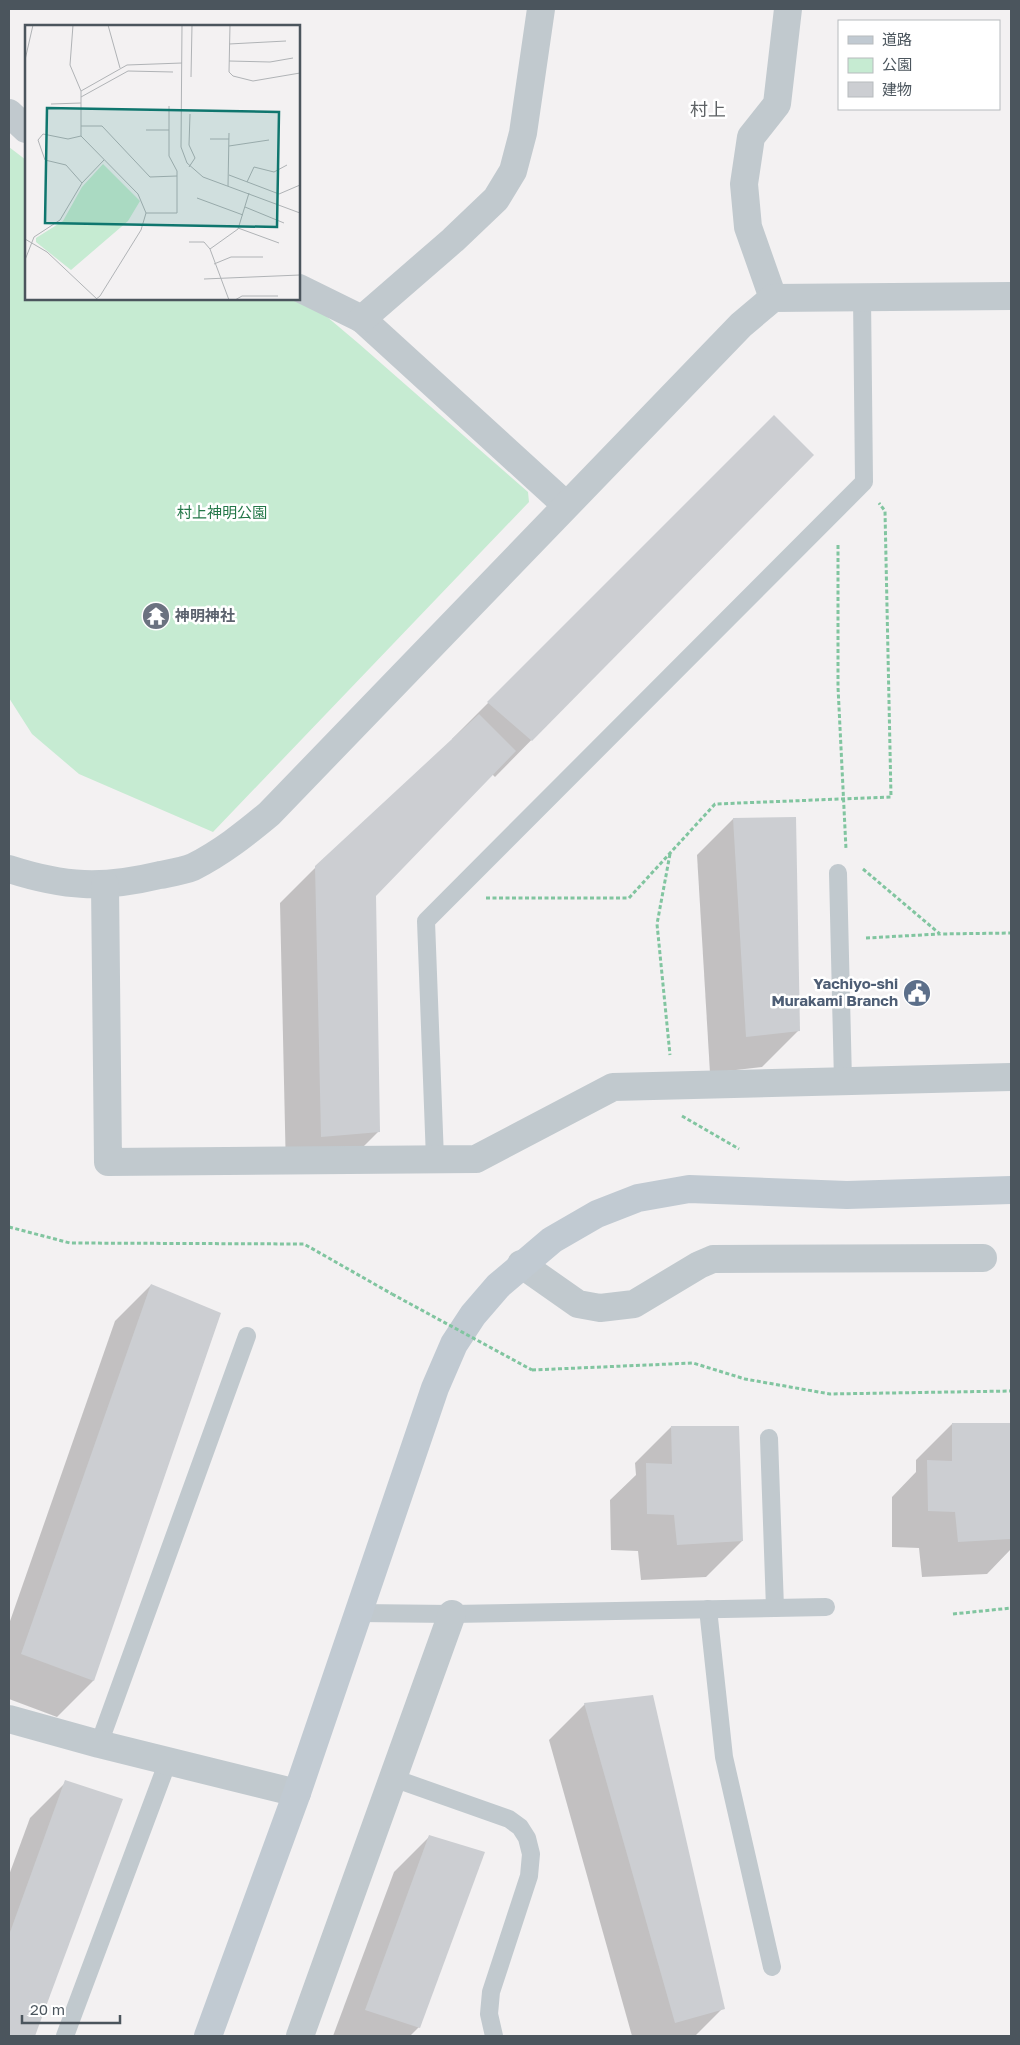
<svg xmlns="http://www.w3.org/2000/svg" width="1020" height="2045" font-family="'Golos Text','Noto Sans JP',sans-serif">
  <style>
    .green { fill: #c6ebd2 }
    .shadow { fill: #0003 }
    .building { fill: #ccced2 }
    .lines { fill: none; stroke-linecap: round; stroke-linejoin: round }
    .path { stroke: #81c5a0; stroke-width: 3; stroke-dasharray: 4 2.5; stroke-linecap: butt }
    .lane { stroke: #c1c9ce; stroke-width: 18 }
    .street { stroke: #c1c9ce; stroke-width: 28 }
    .secondary { stroke: #c1cad2; stroke-width: 28 }
    .path-bridge { stroke: #81c5a0; stroke-width: 3; stroke-dasharray: 4 2.5; stroke-linecap: butt }
    .labels { text-anchor: middle; stroke-width: 5; stroke-linejoin: round; paint-order: stroke }
    .park-label { font-size: 15px; fill: #237748; stroke: #fff }
    .worship-label { font-size: 15px; font-weight: bold; fill: #5b616d; stroke: #fff; text-anchor: start }
    .service-label { font-size: 15px; font-weight: bold; fill: #4e5e75; stroke: #fff; text-anchor: end }
    .quarter-label { font-size: 18px; fill: #5e6265; stroke: #fff }
    .inset-road { fill: none; stroke: #b0b3b6; stroke-width: 1 }
    .view { fill: #0f766e; fill-opacity: 0.15; stroke: #0f766e; stroke-width: 2.5 }
    .inset-edge { fill: none; stroke: #4b555d; stroke-width: 2.5 }
  </style>
  <rect width="100%" height="100%" fill="#f3f1f2"/>
  <polygon class="green" points="9,147 26,160 26,299 293,299 326,316 358,343 528,492 529,502 213,832 79,774 32,734 9,698"/>
  <g class="shadow">
    <polygon points="774,417 812,455 495,777 492,774 375,895 379,1131 343,1167 286,1172 280,903 316,867 453,740 452,739"/>
    <polygon points="795,818 799,1030 762,1067 710,1073 697,855 733,819"/>
    <polygon points="151,1285 220,1314 93,1681 57,1717 9,1699 9,1624 115,1321"/>
    <polygon points="952,1424 1011,1424 1011,1549 987,1574 922,1577 919,1548 892,1547 892,1497 916,1472 916,1460"/>
    <polygon points="671,1427 742,1541 706,1577 641,1580 638,1551 611,1550 610,1500 636,1475 635,1463"/>
    <polygon points="585,1704 723,2008 695,2036 632,2036 549,1740"/>
    <polygon points="66,1782 121,1800 33,2036 9,2036 9,1875 30,1818"/>
    <polygon points="430,1836 419,2027 410,2036 333,2036 394,1872"/>
  </g>
  <g class="building">
    <polygon points="774,415 814,455 532,741 487,702"/>
    <polygon points="479,714 516,751 376,896 380,1132 321,1137 315,866"/>
    <polygon points="796,817 800,1031 746,1037 733,818"/>
    <polygon points="151,1284 221,1313 94,1681 21,1654"/>
    <polygon points="952,1423 1011,1423 1011,1539 958,1542 955,1512 928,1511 927,1460 952,1461"/>
    <polygon points="671,1426 739,1426 743,1541 677,1545 674,1515 647,1514 646,1463 672,1464"/>
    <polygon points="653,1695 725,2009 675,2023 584,1703"/>
    <polygon points="65,1780 123,1799 35,2036 9,2036 9,1935"/>
    <polygon points="429,1835 485,1852 420,2028 365,2010"/>
  </g>
  <g class="lines">
    <g class="path">
      <polyline points="838,545 838,687 846,849"/>
      <polyline points="670,854 657,924 670,1055"/>
      <polyline points="863,869 940,934 1011,933"/>
      <polyline points="486,898 629,898 715,804 891,797 885,511 879,503"/>
      <polyline points="866,938 939,934"/>
      <polyline points="682,1116 739,1149"/>
      <polyline points="9,1227 70,1243 304,1244 392,1294"/>
      <polyline points="532,1370 693,1363 745,1379 830,1394 1011,1391"/>
      <polyline points="953,1614 1011,1608"/>
    </g>
    <g class="lane">
      <polyline points="838,873 843,1081"/>
      <polyline points="435,1159 426,921 864,482 862,297"/>
      <polyline points="769,1438 775,1608"/>
      <polyline points="708,1609 724,1757 772,1967"/>
      <polyline points="358,1613 452,1614 826,1607"/>
      <polyline points="99,1744 247,1336"/>
      <polyline points="393,1778 509,1819 520,1827 527,1838 531,1854 529,1876 491,1992 489,2014 494,2036"/>
      <polyline points="65,2036 168,1761"/>
    </g>
    <g class="street">
      <polyline points="9,113 26,129"/>
      <polyline points="299,288 362,319 566,505"/>
      <polyline points="773,298 748,227 744,184 751,137 777,104 788,9"/>
      <polyline points="362,319 453,240 496,199 513,171 523,133 541,9"/>
      <path d="M9 869C65 887 102 889 160 875 170 873 183 871 193 867 221 853 245 834 269 814L741 325 773 298 1011 296"/>
      <polyline points="105,885 108,1162 476,1159 613,1087 1011,1077"/>
      <polyline points="521,1264 578,1304 600,1308 634,1304 699,1265 713,1259 983,1258"/>
      <polyline points="9,1719 99,1744 297,1793"/>
      <polyline points="300,2036 452,1614"/>
    </g>
    <polyline class="secondary" points="208,2036 297,1793 435,1388 454,1344 473,1315 498,1286 552,1240 597,1214 638,1198 689,1189 847,1195 1011,1190"/>
    <polyline class="path-bridge" points="392,1294 532,1370"/>
  </g>
  <defs>
    <symbol id="temple-disc" viewBox="-11 -11 22 22"><circle r="9.5" fill="#6b7280" stroke="#fff"/><path d="M0-6L5-2H3V0L6.5 2.5H4V6H1.5V3h-3V6H-4V2.5H-6.5L-3 0V-2H-5Z" fill="#fff"/></symbol>
    <symbol id="civic-disc" viewBox="-11 -11 22 22"><circle r="9.5" fill="#5c6f8a" stroke="#fff"/><path d="M-.6-6.5H3V-4.5H.6V-3L4-1V1h2V6H-6V1h2V-1L-.6-3ZM-1.2 2.5V6h2.4V2.5Z" fill="#fff"/></symbol>
  </defs>
  <g fill-rule="evenodd">
    <use href="#temple-disc" x="140" y="600" width="32" height="32"/>
    <use href="#civic-disc" x="901" y="977" width="32" height="32"/>
  </g>
  <g class="labels">
    <g class="park-label">
      <text x="222" y="518">村上神明公園</text>
    </g>
    <g class="worship-label">
      <text x="175" y="621">神明神社</text>
    </g>
    <g class="service-label">
      <text x="898" y="989">Yachiyo-shi<tspan x="898" dy="17">Murakami Branch</tspan></text>
    </g>
    <g class="quarter-label">
      <text x="708" y="116">村上</text>
    </g>
  </g>
  <g transform="translate(25 25)">
    <rect width="275" height="275" fill="#f3f1f2"/>
    <path d="M78 139 115 176 103 196 46 245 11 217V213L38 196 57 162Z" fill="#c6ebd2"/>
    <path class="inset-road" d="M48 0 45 40 56 66V111L113 169 121 188 116 205 75 271 70 275M83 0 95 43M157 0 156 122 162 138 178 152 275 188M205 0 204 47 208 51 228 56 275 48M204 19 261 16M0 35 8 0M204 36 245 37 268 33M166 52 167 0M56 66 102 40 157 38M56 72 103 46 148 47M26 79 56 78M56 101H77L125 152 152 151M121 105H144M56 111 43 114 18 109 13 115 20 135 41 140 57 158M185 114H204M204 121 244 115M164 142 170 133 164 120 165 89M204 150 254 169 275 160M222 157 229 142 249 147 262 140M203 161 204 108M172 173 218 190M220 182 259 198M121 188H152V146L144 131V81M213 203 254 218M0 214 22 227 73 275M164 217H179L185 224M0 235 9 212 35 195 57 158 79 135M189 239 206 232H238M179 254 275 250M204 275 185 224 213 204 224 168M210 275 217 271H253"/>
    <path class="view" d="M22 83 254 87 252 202 20 198Z"/>
    <rect width="275" height="275" class="inset-edge"/>
  </g>
  <rect width="1020" height="2045" fill="none" stroke="#4b555d" stroke-width="20"/>
  <rect x="838" y="20" width="162" height="90" fill="#ffffff" stroke="#b7bbbe"/>
  <rect x="848" y="36" width="25" height="8" fill="#c1cad2" stroke="#b7bbbe"/>
  <text x="882" y="45" font-size="15" fill="#4b555d">道路</text>
  <rect x="848" y="58" width="25" height="15" fill="#c6ebd2" stroke="#b7bbbe"/>
  <text x="882" y="70" font-size="15" fill="#4b555d">公園</text>
  <rect x="848" y="82" width="25" height="15" fill="#ccced2" stroke="#b7bbbe"/>
  <text x="882" y="95" font-size="15" fill="#4b555d">建物</text>
  <path d="M22 2015v8h98v-8" fill="none" stroke="#4b555d" stroke-width="2.5"/>
  <text x="30" y="2015" font-size="15" fill="#4b555d" stroke="#ffffff" stroke-width="4" paint-order="stroke">20 m</text>
</svg>
